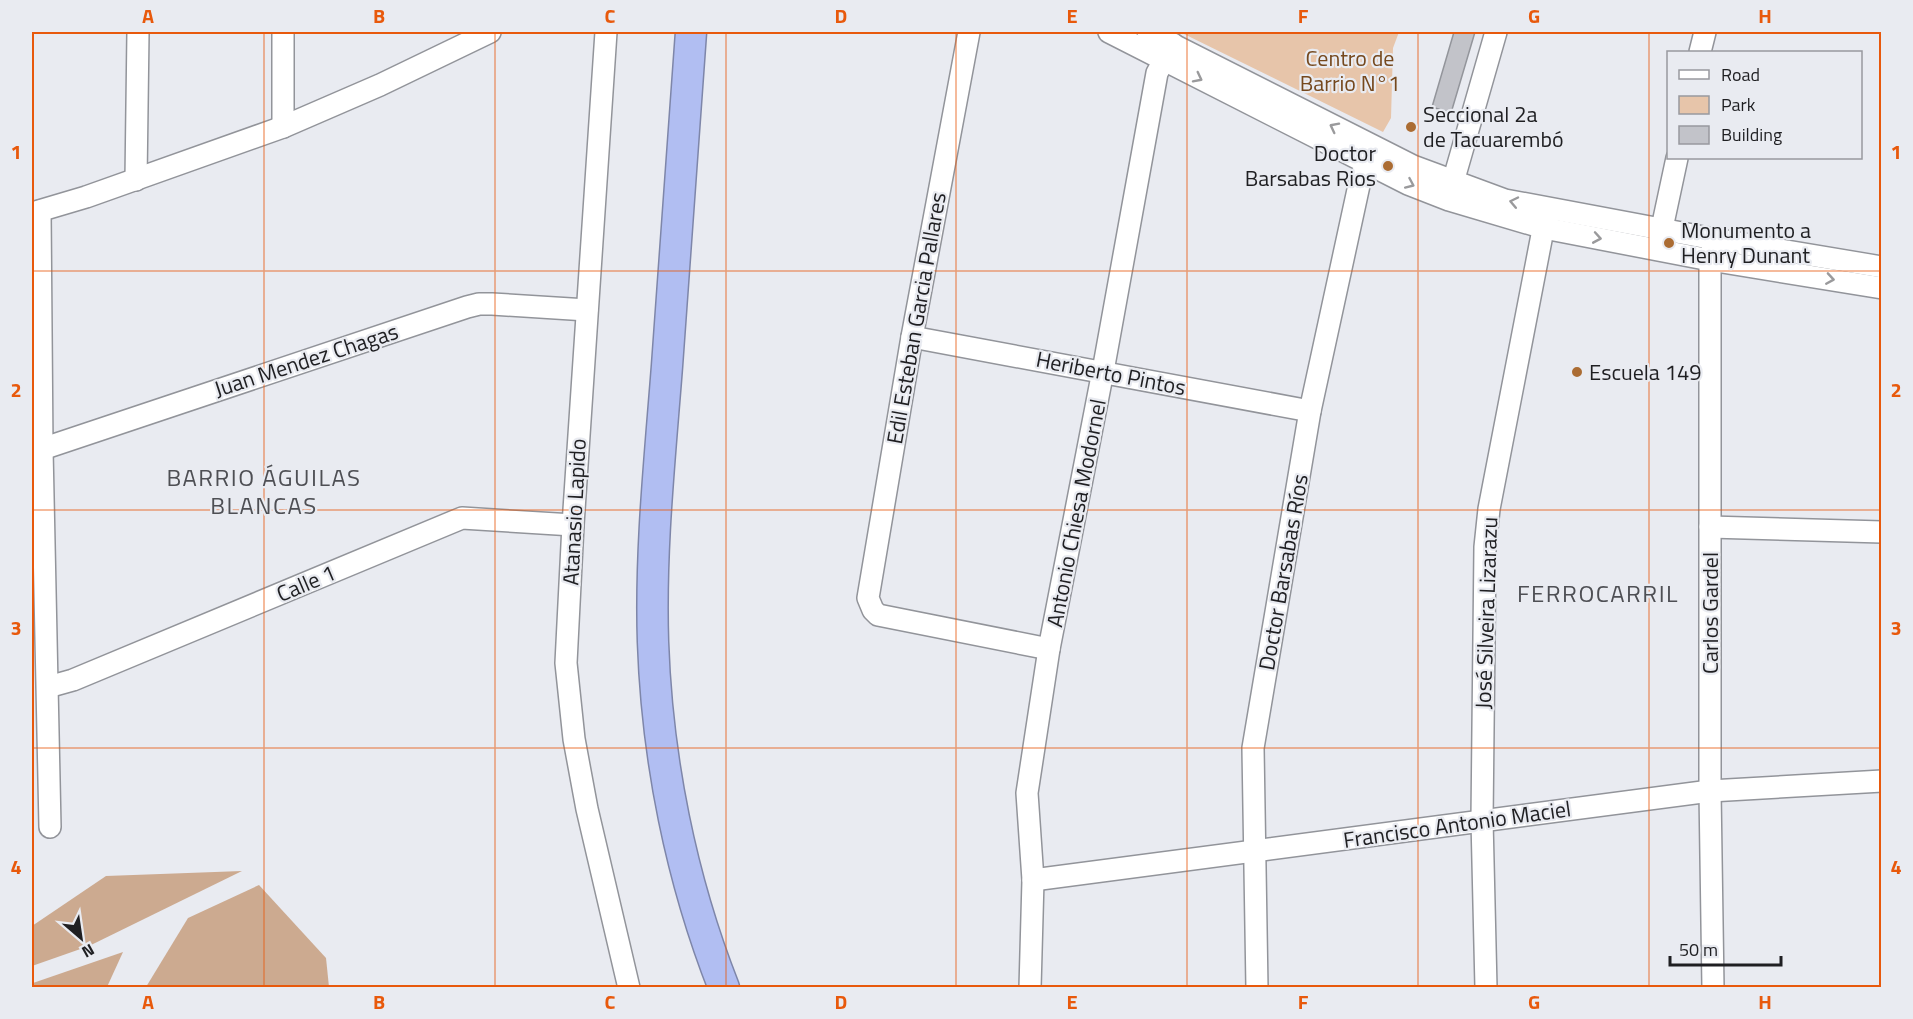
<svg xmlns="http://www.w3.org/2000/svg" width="1913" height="1019" font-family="'Titillium Web',sans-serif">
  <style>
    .green { fill: #e7c5aa }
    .forest { fill: #ccaa90 }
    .building { fill: #c2c3c9; stroke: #93959b; stroke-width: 1.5 }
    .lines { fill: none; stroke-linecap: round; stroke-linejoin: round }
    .minor-casing { stroke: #92949a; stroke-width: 24 }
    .highway-casing { stroke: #7e86a9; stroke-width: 33 }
    .minor { stroke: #fff; stroke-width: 21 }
    .highway { stroke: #b1bef2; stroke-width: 30 }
    .oneway { stroke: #9a9a9c }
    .grid { fill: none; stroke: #e8590c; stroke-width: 1.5; stroke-opacity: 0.55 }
    .poi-dot { fill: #ab6c33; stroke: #e9ebf1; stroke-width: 2 }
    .labels { text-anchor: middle; stroke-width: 4.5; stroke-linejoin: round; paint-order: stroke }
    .park-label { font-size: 22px; fill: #75481d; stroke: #e9ebf1 }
    .poi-label { font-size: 22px; fill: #1f1f22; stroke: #e9ebf1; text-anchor: start }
    .street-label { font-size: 22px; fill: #1f1f22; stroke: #e9ebf1 }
    .neighbourhood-label { font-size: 24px; letter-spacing: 1.5px; fill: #4e4f54; stroke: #e9ebf1 }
    .neatline { fill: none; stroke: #e8590c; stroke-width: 2 }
    .grid-label { font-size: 20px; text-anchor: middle; font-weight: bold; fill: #e8590c }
  </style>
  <rect width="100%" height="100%" fill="#e9ebf1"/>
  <polygon class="green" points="1184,32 1399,32 1393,48 1391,118 1383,132 1184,34"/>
  <g class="forest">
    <polygon points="242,871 89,946 32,966 32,926 106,876"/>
    <polygon points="259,885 326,958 329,987 146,987 188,918"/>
    <polygon points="123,952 107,987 32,987 33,983"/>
  </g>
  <polygon class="building" points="1454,32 1475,32 1451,113 1432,107"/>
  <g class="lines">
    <defs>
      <g id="minor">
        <polyline points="606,32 573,525 566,663 574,739 587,809 629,988"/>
        <polyline points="969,32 912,337 868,598 873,610 878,615 1049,649"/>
        <polyline points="1109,32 1408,184 1449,200 1544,228 1710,260 1882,288"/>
        <polyline points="1148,32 1413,166 1505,200 1714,239 1882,267"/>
        <polyline points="1700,52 1705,32"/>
        <polyline points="283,127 283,32"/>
        <polyline points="136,180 138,32"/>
        <polyline points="1453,182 1496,32"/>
        <polyline points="40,211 42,449 50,827"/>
        <polyline points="32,213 86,197 283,127 380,85 490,32"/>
        <polyline points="1659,242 1677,158"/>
        <polyline points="1713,246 1710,260 1710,791 1713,988"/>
        <polyline points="912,337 1310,411"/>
        <polyline points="32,449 42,449 467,307 479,304 492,304 587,310"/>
        <polyline points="1710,527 1882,532"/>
        <polyline points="48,687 73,680 462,518 573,525"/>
        <polyline points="1033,880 1710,791 1882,781"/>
        <polyline points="1030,988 1033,880 1027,793 1049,649 1103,371 1157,73 1173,44"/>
        <polyline points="1257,988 1253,748 1310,411 1361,176 1368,163"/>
        <polyline points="1486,988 1482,820 1485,547 1489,509 1547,209"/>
      </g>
      <path id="highway" d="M691 32C683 143 675 254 667 366 660 457 650 550 653 642 657 759 681 879 724 988"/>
    </defs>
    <use href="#minor" class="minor-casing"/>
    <use href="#highway" class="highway-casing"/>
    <use href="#minor" class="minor"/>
    <use href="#highway" class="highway"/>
  </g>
  <defs><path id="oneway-chevron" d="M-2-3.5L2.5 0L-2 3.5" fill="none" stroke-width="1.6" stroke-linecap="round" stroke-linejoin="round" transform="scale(1.5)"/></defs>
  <g class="oneway">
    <use href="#oneway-chevron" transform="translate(1198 78) rotate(27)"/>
    <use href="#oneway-chevron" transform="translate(1334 127) rotate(-153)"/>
    <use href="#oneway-chevron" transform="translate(1410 184) rotate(24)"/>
    <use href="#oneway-chevron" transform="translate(1514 202) rotate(-168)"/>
    <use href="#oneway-chevron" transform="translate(1597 238) rotate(10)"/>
    <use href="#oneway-chevron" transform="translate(1830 279) rotate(9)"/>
  </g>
  <path class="grid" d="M264 32V988M495 32V988M726 32V988M956 32V988M1187 32V988M1418 32V988M1649 32V988M32 271H1882M32 510H1882M32 748H1882"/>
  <g class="poi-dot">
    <circle cx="1411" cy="127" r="6"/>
    <circle cx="1388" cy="166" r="6"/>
    <circle cx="1669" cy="243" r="6"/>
    <circle cx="1577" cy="372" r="6"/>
  </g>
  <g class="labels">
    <g class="park-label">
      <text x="1350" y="66">Centro de<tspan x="1350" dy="25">Barrio N°1</tspan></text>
    </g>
    <g class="poi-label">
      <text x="1423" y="122">Seccional 2a<tspan x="1423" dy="25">de Tacuarembó</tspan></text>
      <text x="1376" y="161" text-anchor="end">Doctor<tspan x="1376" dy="25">Barsabas Rios</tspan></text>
      <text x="1681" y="238">Monumento a<tspan x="1681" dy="25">Henry Dunant</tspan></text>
      <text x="1589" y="380">Escuela 149</text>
    </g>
    <g class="street-label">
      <text transform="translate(916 318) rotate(-80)" y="8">Edil Esteban Garcia Pallares</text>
      <text transform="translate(306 360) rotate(-18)" y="8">Juan Mendez Chagas</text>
      <text transform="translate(1111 373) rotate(11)" y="8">Heriberto Pintos</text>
      <text transform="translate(574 512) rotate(-87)" y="8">Atanasio Lapido</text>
      <text transform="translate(1076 513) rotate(-79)" y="8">Antonio Chiesa Modornel</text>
      <text transform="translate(1283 572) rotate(-80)" y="8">Doctor Barsabas Ríos</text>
      <text transform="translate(306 583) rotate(-23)" y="8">Calle 1</text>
      <text transform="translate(1486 613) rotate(-88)" y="8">José Silveira Lizarazu</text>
      <text transform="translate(1710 613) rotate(-90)" y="8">Carlos Gardel</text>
      <text transform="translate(1457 824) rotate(-8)" y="8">Francisco Antonio Maciel</text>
    </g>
    <g class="neighbourhood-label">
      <text x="264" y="486">BARRIO ÁGUILAS<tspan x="264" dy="28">BLANCAS</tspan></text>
      <text x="1598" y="602">FERROCARRIL</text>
    </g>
  </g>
  <rect width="1913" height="1019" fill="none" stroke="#e9ebf1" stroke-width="66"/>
  <rect x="1667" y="51" width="195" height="108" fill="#e9ebf1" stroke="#98999e" stroke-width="1.5"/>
  <rect x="1679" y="70" width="30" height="9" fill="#ffffff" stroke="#98999e" stroke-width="1.5"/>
  <text x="1721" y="81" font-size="18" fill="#1f1f22">Road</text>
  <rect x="1679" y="96" width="30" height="18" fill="#e7c5aa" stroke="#98999e" stroke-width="1.5"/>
  <text x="1721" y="111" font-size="18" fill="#1f1f22">Park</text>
  <rect x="1679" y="126" width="30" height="18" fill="#c2c3c9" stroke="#98999e" stroke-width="1.5"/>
  <text x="1721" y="141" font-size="18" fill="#1f1f22">Building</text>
  <g transform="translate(81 938) rotate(151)" stroke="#e9ebf1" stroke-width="4.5" paint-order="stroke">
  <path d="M0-4.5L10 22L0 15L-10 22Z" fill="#1f1f22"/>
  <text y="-9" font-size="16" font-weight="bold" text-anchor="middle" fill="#1f1f22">N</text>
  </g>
  <path d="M1670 956v9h111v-9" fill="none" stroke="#1f1f22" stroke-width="3"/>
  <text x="1679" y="956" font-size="18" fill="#1f1f22" stroke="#e9ebf1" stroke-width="4.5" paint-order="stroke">50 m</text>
  <rect x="33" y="33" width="1847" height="953" class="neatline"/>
  <g class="grid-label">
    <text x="148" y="23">A</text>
    <text x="379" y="23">B</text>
    <text x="610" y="23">C</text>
    <text x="841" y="23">D</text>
    <text x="1072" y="23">E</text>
    <text x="1303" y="23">F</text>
    <text x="1534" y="23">G</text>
    <text x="1765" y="23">H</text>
    <text x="16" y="159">1</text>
    <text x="1896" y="159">1</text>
    <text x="16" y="397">2</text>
    <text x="1896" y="397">2</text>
    <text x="16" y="635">3</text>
    <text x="1896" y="635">3</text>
    <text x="16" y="874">4</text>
    <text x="1896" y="874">4</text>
    <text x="148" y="1009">A</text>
    <text x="379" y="1009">B</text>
    <text x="610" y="1009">C</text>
    <text x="841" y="1009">D</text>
    <text x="1072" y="1009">E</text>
    <text x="1303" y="1009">F</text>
    <text x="1534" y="1009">G</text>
    <text x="1765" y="1009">H</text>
  </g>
</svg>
